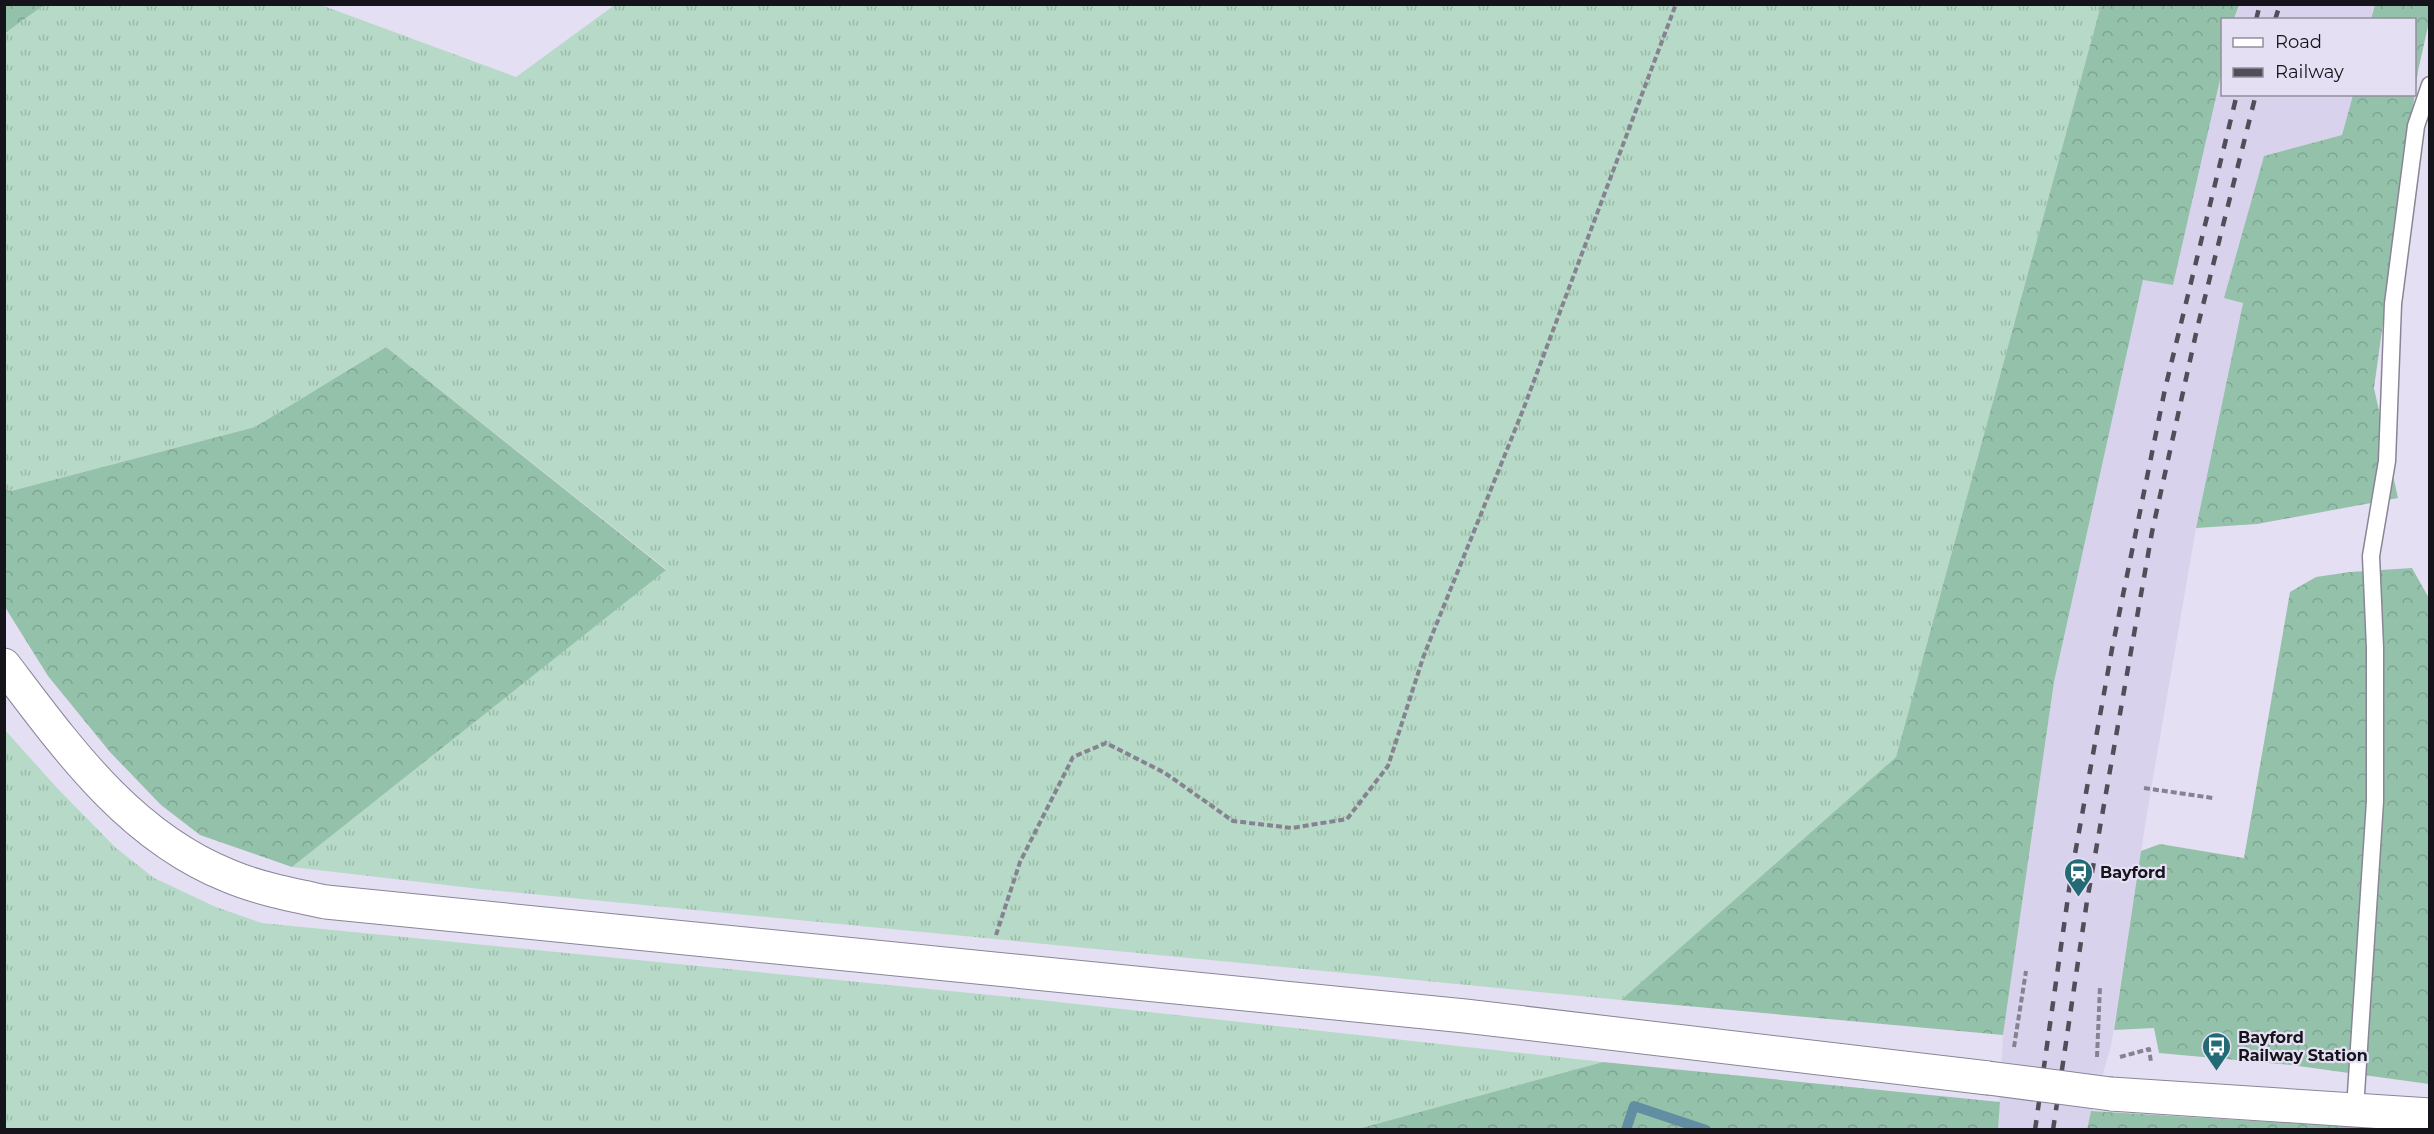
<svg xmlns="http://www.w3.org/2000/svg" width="2434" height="1134" font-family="Montserrat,sans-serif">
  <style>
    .built { fill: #d9d2ed }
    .grass { fill: url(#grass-tufts) }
    .forest { fill: url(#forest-crowns) }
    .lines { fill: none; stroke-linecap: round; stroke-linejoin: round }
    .stream { stroke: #628ea3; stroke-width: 10 }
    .service-casing { stroke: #898597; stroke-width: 19 }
    .tertiary-casing { stroke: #898597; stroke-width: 35 }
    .path { stroke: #868290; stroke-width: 4; stroke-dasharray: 6 3; stroke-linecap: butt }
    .service { stroke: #fff; stroke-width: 16 }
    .tertiary { stroke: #fff; stroke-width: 33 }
    .rail { stroke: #524e59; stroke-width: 4.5; stroke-dasharray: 10 10; stroke-linecap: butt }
    .tertiary-bridge-casing { stroke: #898597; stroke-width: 35; stroke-linecap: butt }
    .tertiary-bridge { stroke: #fff; stroke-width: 33 }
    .labels { text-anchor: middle; stroke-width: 4.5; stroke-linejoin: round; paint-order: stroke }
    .poi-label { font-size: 16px; font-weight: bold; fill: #16141b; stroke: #e5dff3; text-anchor: start }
  </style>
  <defs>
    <pattern id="grass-tufts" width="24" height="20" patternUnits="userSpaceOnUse" patternTransform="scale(1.5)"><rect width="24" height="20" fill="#b6dac7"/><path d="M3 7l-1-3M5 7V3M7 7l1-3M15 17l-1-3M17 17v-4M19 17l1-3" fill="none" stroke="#9cbaaa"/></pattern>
    <pattern id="forest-crowns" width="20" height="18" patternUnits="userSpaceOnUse" patternTransform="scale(1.5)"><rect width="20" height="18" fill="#94c1aa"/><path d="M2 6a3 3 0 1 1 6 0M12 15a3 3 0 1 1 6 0" fill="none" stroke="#7fa592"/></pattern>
  </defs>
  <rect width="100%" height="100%" fill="#e5dff3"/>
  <g class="built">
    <polygon points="2239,5 2375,5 2371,19 2235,20"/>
    <polygon points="2222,71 2222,94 2353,95 2342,135 2264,156 2225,298 2243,302 2196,528 2147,813 2111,1046 2087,1129 1998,1130 2003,1035 2054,682 2143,280 2173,285"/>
  </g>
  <g class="grass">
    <polygon points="616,4 2101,5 1896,757 1621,1000 480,889 292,867 666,569 386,347 255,427 11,491 5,490 4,33 44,5 321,5 516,77"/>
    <polygon points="4,729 58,789 116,848 154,878 216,907 262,923 1031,999 1603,1062 1358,1130 5,1129"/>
  </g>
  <g class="forest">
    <polygon points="5,4 44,4 44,5 5,33"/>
    <polygon points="2101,5 2239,5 2234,19 2222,20 2222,71 2173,285 2143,280 2054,682 2003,1035 1621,1000 1896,757"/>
    <polygon points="2375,5 2429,5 2429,22 2418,71 2374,388 2398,498 2257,524 2196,528 2243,303 2224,298 2264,156 2342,135 2353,95 2414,94 2414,20 2371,19"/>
    <polygon points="386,347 666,570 292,867 200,835 161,805 110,752 48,676 5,607 5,490 11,491 255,427"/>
    <polygon points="2412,568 2430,600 2429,1084 2291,1065 2159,1053 2154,1028 2114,1030 2141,851 2160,844 2244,858 2290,592 2316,577 2350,572"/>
    <polygon points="1603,1062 2000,1102 1998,1129 1358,1129"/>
    <polygon points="2091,1111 2404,1130 2087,1130"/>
  </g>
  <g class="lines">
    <polyline class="stream" points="1626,1130 1634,1106 1706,1130"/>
    <defs>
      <polyline id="service" points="2355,1109 2375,801 2375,648 2371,556 2387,461 2393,304 2416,126 2430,85"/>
      <g id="tertiary">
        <path d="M4 665C67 748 129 836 229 876 260 889 293 895 326 902L1465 1016 1988 1078"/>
        <polyline points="2111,1094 2430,1115"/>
      </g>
    </defs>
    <use href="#service" class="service-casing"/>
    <use href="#tertiary" class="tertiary-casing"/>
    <g class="path">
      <polyline points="2144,788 2213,798"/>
      <polyline points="996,935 1020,862 1073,757 1106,743 1165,773 1233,821 1292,828 1347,819 1388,766 1424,655 1523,410 1676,4"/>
      <polyline points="2014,1047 2026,971"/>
      <polyline points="2097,1057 2100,986"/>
      <polyline points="2120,1057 2149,1049 2151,1062"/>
    </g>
    <use href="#service" class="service"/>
    <use href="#tertiary" class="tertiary"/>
    <g class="rail">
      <polyline points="2256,20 2260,4"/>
      <polyline points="2275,20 2280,4"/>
      <polyline points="2035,1130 2071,876 2112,649 2165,389 2237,94"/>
      <polyline points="2053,1130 2087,901 2152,532 2197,329 2256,94"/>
    </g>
    <defs>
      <polyline id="tertiary-bridge" points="1988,1078 2111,1094"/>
    </defs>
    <use href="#tertiary-bridge" class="tertiary-bridge-casing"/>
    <use href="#tertiary-bridge" class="tertiary-bridge"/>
  </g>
  <defs>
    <symbol id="station-pin" viewBox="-11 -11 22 30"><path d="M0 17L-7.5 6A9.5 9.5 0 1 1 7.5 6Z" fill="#226b75" stroke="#e5dff3"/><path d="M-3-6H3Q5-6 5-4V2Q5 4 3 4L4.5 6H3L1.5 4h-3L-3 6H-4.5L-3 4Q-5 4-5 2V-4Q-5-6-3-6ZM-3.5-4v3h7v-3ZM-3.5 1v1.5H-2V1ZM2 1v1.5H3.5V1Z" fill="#fff"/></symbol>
    <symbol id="bus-pin" viewBox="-11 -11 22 30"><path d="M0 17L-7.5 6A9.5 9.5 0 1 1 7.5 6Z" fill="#226b75" stroke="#e5dff3"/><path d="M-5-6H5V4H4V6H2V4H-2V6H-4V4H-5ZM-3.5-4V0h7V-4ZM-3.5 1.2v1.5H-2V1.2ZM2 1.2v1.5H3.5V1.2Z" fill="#fff"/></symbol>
  </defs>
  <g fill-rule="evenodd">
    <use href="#station-pin" x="2062" y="856" width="33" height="45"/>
    <use href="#bus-pin" x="2200" y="1030" width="33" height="45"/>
  </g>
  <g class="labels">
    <g class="poi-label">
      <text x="2100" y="878">Bayford</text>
      <text x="2238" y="1043">Bayford<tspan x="2238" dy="18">Railway Station</tspan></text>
    </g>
  </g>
  <rect width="2434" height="1134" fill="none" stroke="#16141b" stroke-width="12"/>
  <rect x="2221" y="18" width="195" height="78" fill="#e5dff3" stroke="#928e9d" stroke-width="1.5"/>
  <rect x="2233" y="38" width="30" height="9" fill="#ffffff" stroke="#928e9d" stroke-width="1.5"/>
  <text x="2275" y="48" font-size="18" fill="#16141b">Road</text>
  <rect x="2233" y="68" width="30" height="9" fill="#524e59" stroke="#928e9d" stroke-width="1.5"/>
  <text x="2275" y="78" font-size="18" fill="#16141b">Railway</text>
</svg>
